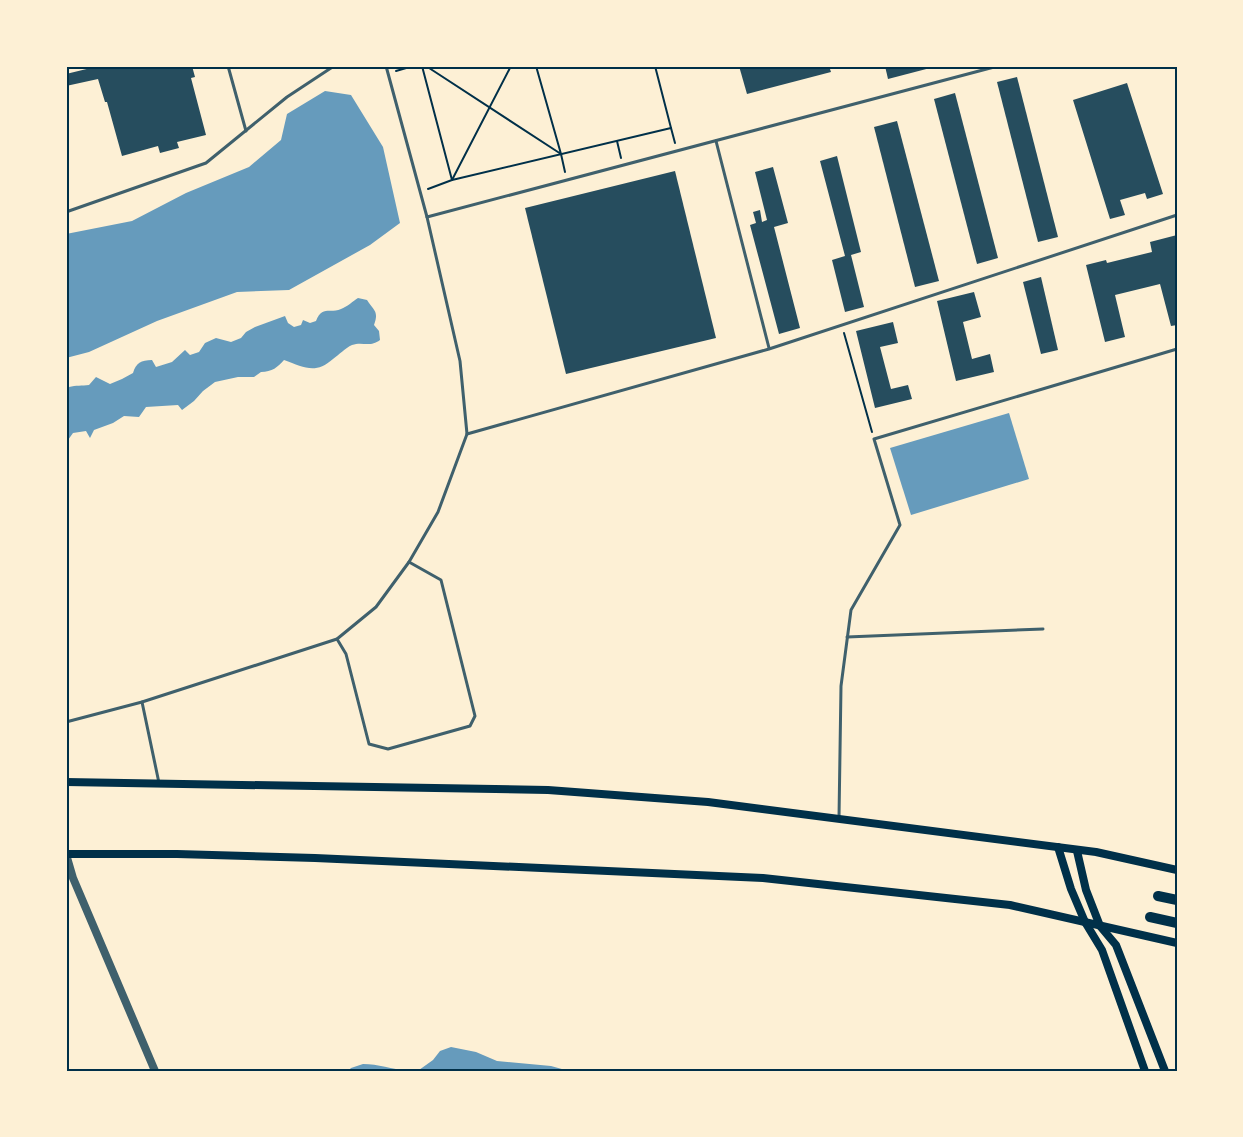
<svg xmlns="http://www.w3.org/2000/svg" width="1243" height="1137" font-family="'PT Sans',sans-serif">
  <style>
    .water { fill: #669bbc }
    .building { fill: #264d5e }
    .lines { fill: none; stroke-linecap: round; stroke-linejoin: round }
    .path { stroke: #003049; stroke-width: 2 }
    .service { stroke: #3f606c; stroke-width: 3 }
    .tertiary { stroke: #3f606c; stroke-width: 8 }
    .secondary { stroke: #003049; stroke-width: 8 }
    .trunk { stroke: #003049; stroke-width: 10 }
    .neatline { fill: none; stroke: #003049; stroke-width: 2 }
  </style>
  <rect width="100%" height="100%" fill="#fdf0d5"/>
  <g class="water">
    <polygon points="325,91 351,95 383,147 400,223 370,245 289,290 237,292 157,321 89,352 66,358 66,234 132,221 186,193 249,167 281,140 287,114"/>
    <path d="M358 298 367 300C374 311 379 311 374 325L379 331 380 340C369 348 363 341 352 345 345 348 339 355 333 359 315 375 304 367 284 360 278 367 272 372 261 372L254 377H238L215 382 203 391 194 401 182 410 178 405 146 407 139 417 124 416 113 423 94 430 90 438 86 431 73 433 68 440 66 439V386L69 387C76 385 82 386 89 385L96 377 110 384 122 379 133 373C136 363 141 360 152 360L156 367 172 362 185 350 190 355 199 352 205 343 216 338 231 342 241 338 246 332 255 327 285 316 288 323 294 327 301 325 303 320 310 323 316 321C322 305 330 314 341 309 347 307 353 301 358 298Z"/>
    <polygon points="1009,413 1029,479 911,515 890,448"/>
    <polygon points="451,1047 476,1052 497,1061 551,1066 569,1071 409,1071 419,1070 433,1060 440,1051"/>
    <path d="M363 1064C378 1064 392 1069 407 1071H348L351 1068Z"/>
  </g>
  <g class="building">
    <polygon points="99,66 192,66 195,77 191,78 206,135 177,142 179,148 160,153 158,146 122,156 107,102 105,102 98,79 66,86 66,74"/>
    <polygon points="739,66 829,66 831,72 747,94"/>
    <polygon points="885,66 934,66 934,67 888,79"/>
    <polygon points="1017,77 1058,237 1038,242 997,82"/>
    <polygon points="1127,83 1163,194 1147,199 1145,193 1120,200 1125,215 1110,219 1073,100"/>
    <polygon points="955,93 998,258 977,264 934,99"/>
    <polygon points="897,121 939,281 915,287 874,127"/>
    <polygon points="837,156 861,252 851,255 864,307 845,312 832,260 845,256 820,161"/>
    <polygon points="773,167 788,223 774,227 800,328 779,334 750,225 756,223 753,212 760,210 762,222 767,220 755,172"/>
    <polygon points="675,171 716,338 566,374 525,208"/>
    <polygon points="1177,235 1177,325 1171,326 1160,284 1115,295 1125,337 1105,342 1086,265 1106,260 1107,263 1152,252 1150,242"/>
    <polygon points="1041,277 1058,350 1041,354 1023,282"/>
    <polygon points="974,292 981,317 963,322 972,359 990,354 994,372 956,381 937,301"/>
    <polygon points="893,322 898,343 880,347 891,389 908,385 912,399 875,408 856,331"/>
  </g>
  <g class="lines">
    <g class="path">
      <polyline points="422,66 452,180 671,128 655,66"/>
      <polyline points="426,66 561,154 536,66"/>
      <polyline points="396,71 413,66"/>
      <polyline points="671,128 675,143"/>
      <polyline points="617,141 621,158"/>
      <polyline points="561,154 565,172"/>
      <polyline points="428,189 452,180 511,66"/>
      <polyline points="844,333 872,432"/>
    </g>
    <g class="service">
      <polyline points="228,66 246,131"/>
      <polyline points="1176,66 1177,71"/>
      <polyline points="716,141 769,348"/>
      <polyline points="66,212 206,163 287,97 334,66"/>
      <polyline points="427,217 998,66"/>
      <polyline points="467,434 769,349 1177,215"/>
      <polyline points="847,637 1043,629"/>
      <polyline points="337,639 346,654 369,744 388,749 470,726 475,716 441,580 409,562"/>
      <polyline points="142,702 159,783"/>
      <polyline points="66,722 142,702 337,639 376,607 409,562 438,512 467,434 460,361 427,217 386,66"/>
      <polyline points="839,818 841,686 851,610 900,525 874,439 1177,349"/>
    </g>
    <polyline class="tertiary" points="66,854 73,878 155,1071"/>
    <g class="secondary">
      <polyline points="66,782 548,790 708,802 1096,852 1177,870"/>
      <polyline points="1058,847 1071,889 1085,922 1102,950 1145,1071"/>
      <polyline points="1077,851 1086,890 1100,926 1116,945 1165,1071"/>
      <polyline points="66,854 177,854 315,858 763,878 1010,905 1177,943"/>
    </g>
    <g class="trunk">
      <polyline points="1158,896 1177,900"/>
      <polyline points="1150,917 1177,923"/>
    </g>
  </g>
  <rect width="1243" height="1137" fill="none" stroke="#fdf0d5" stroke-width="135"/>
  <rect x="68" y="68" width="1108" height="1002" class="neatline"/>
</svg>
